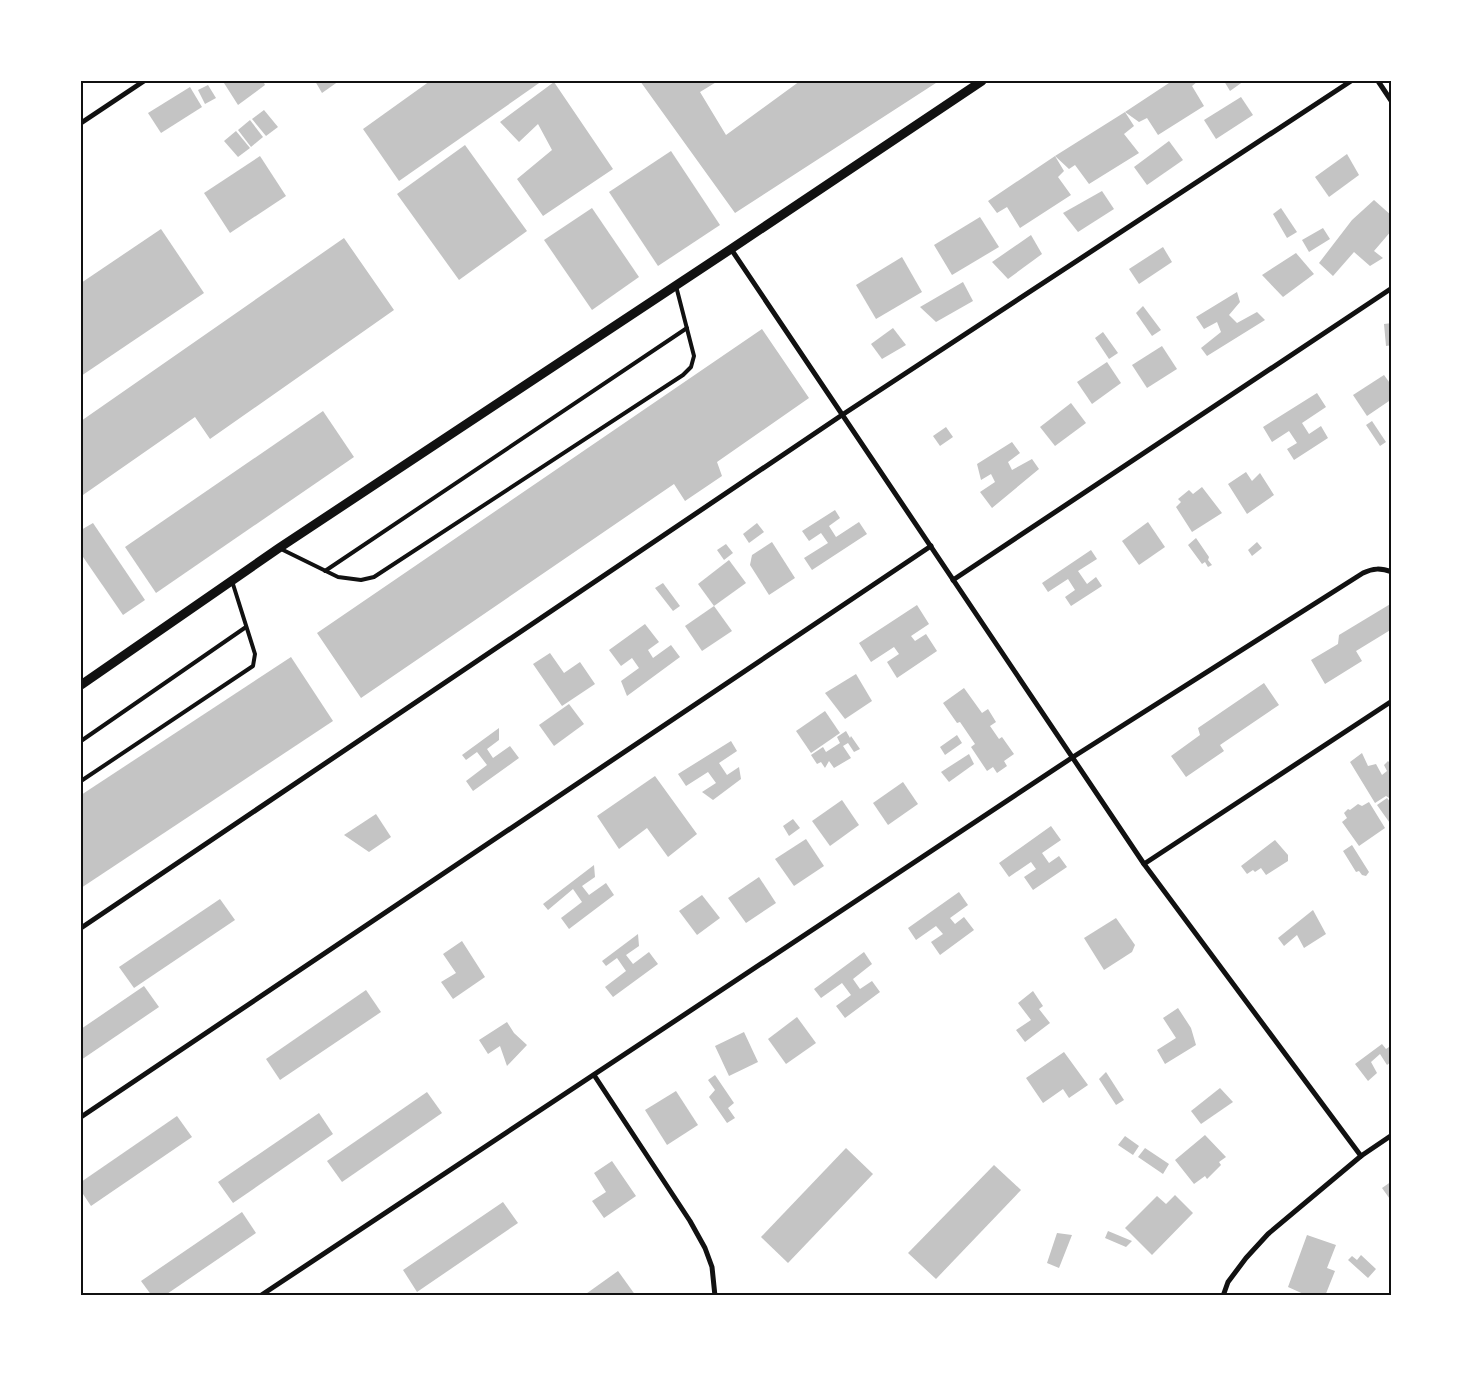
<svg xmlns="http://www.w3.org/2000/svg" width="1473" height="1377" font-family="Poppins,sans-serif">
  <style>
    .building { fill: #c4c4c4 }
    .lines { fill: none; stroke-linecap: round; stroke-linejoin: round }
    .service { stroke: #111; stroke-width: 4 }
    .minor { stroke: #111; stroke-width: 5 }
    .tertiary { stroke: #111; stroke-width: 9 }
    .neatline { fill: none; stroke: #111; stroke-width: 2 }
  </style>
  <rect width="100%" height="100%" fill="#fff"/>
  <g class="building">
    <polygon points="227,81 263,81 265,85 238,105 224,83"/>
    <polygon points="315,81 339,81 322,93"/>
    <polygon points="430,81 542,81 399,181 363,129"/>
    <polygon points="640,81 718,81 700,92 726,135 800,81 939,81 735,213"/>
    <polygon points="1172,81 1198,81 1192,86 1204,106 1158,135 1147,118 1139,122 1125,112"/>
    <polygon points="1224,81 1244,81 1230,91"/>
    <polygon points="554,82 613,169 543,216 517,179 552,150 538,124 519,142 500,122"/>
    <polygon points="208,85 216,98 205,104 198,90"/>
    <polygon points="190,87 202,107 161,133 148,113"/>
    <polygon points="1241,97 1253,115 1216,139 1204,120"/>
    <polygon points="264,110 278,127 266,136 252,119"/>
    <polygon points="1125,112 1134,126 1124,134 1139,153 1089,184 1075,165 1069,169 1055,156"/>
    <polygon points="250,120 263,137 251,147 238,130"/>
    <polygon points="236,131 250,148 238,157 224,141"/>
    <polygon points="1169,141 1183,160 1147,185 1134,167"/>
    <polygon points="465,145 527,231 459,280 397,194"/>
    <polygon points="671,151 720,225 658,266 609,192"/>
    <polygon points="1347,154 1359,175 1329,197 1315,177"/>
    <polygon points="260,156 286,196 230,233 204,193"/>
    <polygon points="1055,156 1064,171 1058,177 1071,195 1020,228 1007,207 997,213 988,201"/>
    <polygon points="1102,191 1114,209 1078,232 1063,213"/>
    <polygon points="1374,200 1392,216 1392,230 1374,251 1383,258 1370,266 1354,252 1333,276 1319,263 1352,220"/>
    <polygon points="592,208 639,277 592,310 544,240"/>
    <polygon points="1281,208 1297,232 1287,238 1273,214"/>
    <polygon points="980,217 999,247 952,275 934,245"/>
    <polygon points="1323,228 1330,239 1309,252 1302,240"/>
    <polygon points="161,229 204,293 81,376 81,283"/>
    <polygon points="1031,235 1042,254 1008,279 992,262"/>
    <polygon points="344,238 394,310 210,439 195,417 83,495 81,493 81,421"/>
    <polygon points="1163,247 1172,262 1139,284 1129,269"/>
    <polygon points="1296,253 1314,274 1283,297 1262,275"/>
    <polygon points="902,257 922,292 876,319 856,285"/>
    <polygon points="963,282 973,301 936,322 920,307"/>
    <polygon points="1237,292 1240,302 1229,315 1237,323 1257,312 1265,320 1207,356 1201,348 1221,332 1217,322 1204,329 1196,317"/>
    <polygon points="1143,306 1161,330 1152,336 1136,313"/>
    <polygon points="1392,323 1392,345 1386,346 1384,324"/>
    <polygon points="893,328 906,345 882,359 871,344"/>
    <polygon points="762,329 809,398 717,462 722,476 685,501 674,484 361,698 317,633"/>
    <polygon points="1103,332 1118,353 1109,359 1095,338"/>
    <polygon points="1162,346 1177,369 1147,388 1132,365"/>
    <polygon points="1107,362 1121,383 1092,404 1077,382"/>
    <polygon points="1384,375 1392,386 1392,399 1367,416 1353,395"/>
    <polygon points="1317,393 1326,407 1302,423 1309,434 1321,426 1328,438 1294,460 1287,449 1297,443 1289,431 1272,442 1263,427"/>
    <polygon points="1071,403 1086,423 1055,446 1040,427"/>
    <polygon points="323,411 354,457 156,593 125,547"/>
    <polygon points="1372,421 1386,442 1380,446 1366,425"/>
    <polygon points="946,427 953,437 940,446 933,436"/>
    <polygon points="1012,442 1020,453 1008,462 1012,470 1032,459 1039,469 992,508 980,492 995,482 991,474 981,480 977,464"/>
    <polygon points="1246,472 1252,481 1260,473 1274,495 1247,514 1228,484"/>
    <polygon points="1202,487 1222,513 1192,532 1176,507 1181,502 1178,499 1189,490 1193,494"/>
    <polygon points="835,510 840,518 829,526 836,537 859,522 867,534 812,570 804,558 828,543 821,533 809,541 802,531"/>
    <polygon points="1148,522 1165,547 1139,565 1122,541"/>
    <polygon points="93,523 145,600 123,615 81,554 81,530"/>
    <polygon points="757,523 764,532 749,543 743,534"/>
    <polygon points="1196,538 1209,557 1208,560 1212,565 1208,567 1205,562 1202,564 1188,545"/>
    <polygon points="772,542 795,578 769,595 750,565 752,555"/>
    <polygon points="1257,542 1262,548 1252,556 1248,550"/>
    <polygon points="726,544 733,553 724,560 717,550"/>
    <polygon points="1091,550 1097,559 1078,571 1087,584 1096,577 1102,586 1071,606 1065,597 1075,590 1068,579 1048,592 1042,583"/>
    <polygon points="729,560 746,583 714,606 698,584"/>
    <polygon points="663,583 680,606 673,611 655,588"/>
    <polygon points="1392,603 1392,629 1356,651 1362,661 1325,684 1311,660 1338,644 1339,635"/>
    <polygon points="917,605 929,624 911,636 915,641 926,634 937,651 897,678 887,662 899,654 894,647 871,662 859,643"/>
    <polygon points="714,606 732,631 702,651 685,626"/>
    <polygon points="645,624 659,642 648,650 653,658 671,645 680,657 627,696 621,681 639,668 632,658 621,666 609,650"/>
    <polygon points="550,653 564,673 580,662 595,684 562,706 533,664"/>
    <polygon points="291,657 333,721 81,888 81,795"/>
    <polygon points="856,674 872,701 845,719 825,693"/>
    <polygon points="1264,683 1279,705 1220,745 1224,751 1186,777 1171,756 1200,735 1198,728"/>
    <polygon points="964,688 982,713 988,709 996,722 990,726 999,739 1002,737 1014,754 1004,761 1007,766 997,773 993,767 987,771 971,747 975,744 960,722 957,723 943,703"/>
    <polygon points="569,704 584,724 554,746 539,725"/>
    <polygon points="825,711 840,733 811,753 796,731"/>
    <polygon points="499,728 499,740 487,749 493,758 510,746 519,758 473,791 466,781 487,765 477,752 466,760 462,755"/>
    <polygon points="846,731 850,738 851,736 860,749 854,752 848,743 843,746 851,758 834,768 829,761 825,768 821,762 817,764 811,755 823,747 826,752 840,743 837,737"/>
    <polygon points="957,735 962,743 945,755 940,747"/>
    <polygon points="731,741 737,751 719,763 727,775 739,767 741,779 713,800 702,792 716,783 708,772 686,786 678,774"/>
    <polygon points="1362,753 1368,766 1376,764 1382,775 1387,771 1384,765 1388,761 1390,763 1392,761 1392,800 1386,796 1375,803 1350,762"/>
    <polygon points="969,754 974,764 949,782 941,772"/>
    <polygon points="655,776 697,834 668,857 647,828 619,849 597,816"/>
    <polygon points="903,782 918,804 888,825 873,803"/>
    <polygon points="1387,798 1392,804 1392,826 1377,805"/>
    <polygon points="842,800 859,825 830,846 812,821"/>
    <polygon points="1369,802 1385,828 1359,846 1342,822 1347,818 1344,813 1348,809 1350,810 1358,804 1362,806"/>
    <polygon points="376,814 391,837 369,852 344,835"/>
    <polygon points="793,819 800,828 789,836 783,826"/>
    <polygon points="1051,826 1061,840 1042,853 1049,863 1059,856 1067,867 1033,890 1024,877 1036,869 1031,862 1009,877 999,863"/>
    <polygon points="806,839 824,866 794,886 775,859"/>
    <polygon points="1275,840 1288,855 1288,861 1266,875 1261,868 1255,872 1253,870 1247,874 1241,866"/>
    <polygon points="1352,845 1369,872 1366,876 1362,875 1359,871 1356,872 1343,851"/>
    <polygon points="594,865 595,877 582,886 589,895 606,883 614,895 569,929 561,918 582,902 573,889 548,910 543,904"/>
    <polygon points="759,877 776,903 746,923 728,898"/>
    <polygon points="959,892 968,905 950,918 955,924 964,917 974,930 940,955 931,942 943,934 936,926 916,940 908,928"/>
    <polygon points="702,895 720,918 697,935 679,911"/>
    <polygon points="220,899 235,920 134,988 119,967"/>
    <polygon points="1313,910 1326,934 1304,948 1297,935 1284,946 1278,938"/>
    <polygon points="1116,918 1135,945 1132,952 1104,970 1084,938"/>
    <polygon points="638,934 639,946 626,955 633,964 649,952 658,964 613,997 605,987 626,971 617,958 606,966 602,961"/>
    <polygon points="462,941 485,977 453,999 441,982 456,973 443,954"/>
    <polygon points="864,952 872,964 853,979 860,989 872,981 880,992 845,1018 836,1006 851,995 842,983 821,998 814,989"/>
    <polygon points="144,986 159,1007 81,1060 81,1029"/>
    <polygon points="366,990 381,1012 280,1080 266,1059"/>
    <polygon points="1033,991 1043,1006 1039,1009 1050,1023 1025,1042 1016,1030 1031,1020 1018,1003"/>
    <polygon points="1178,1008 1191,1028 1196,1045 1165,1064 1157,1050 1176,1038 1163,1018"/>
    <polygon points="797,1017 816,1043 786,1064 768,1039"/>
    <polygon points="507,1022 514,1033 527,1045 507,1066 500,1046 488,1054 479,1040"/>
    <polygon points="744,1032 758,1062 729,1076 715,1046"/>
    <polygon points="1382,1044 1386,1049 1392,1045 1392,1061 1387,1065 1380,1054 1371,1062 1377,1073 1368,1081 1355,1064"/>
    <polygon points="1064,1052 1088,1085 1069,1098 1063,1089 1043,1103 1026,1078"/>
    <polygon points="1106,1072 1124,1100 1116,1105 1099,1079"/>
    <polygon points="715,1075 734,1103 728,1108 735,1118 727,1123 709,1097 715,1090 708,1080"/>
    <polygon points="1220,1088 1233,1102 1201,1124 1191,1111"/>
    <polygon points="676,1091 698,1125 667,1145 645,1110"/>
    <polygon points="427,1092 442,1113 342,1182 327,1161"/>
    <polygon points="319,1113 333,1134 233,1203 218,1182"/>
    <polygon points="177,1116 192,1137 91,1206 81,1191 81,1182"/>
    <polygon points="1205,1135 1226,1157 1219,1162 1221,1165 1207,1179 1205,1176 1194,1184 1175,1160"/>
    <polygon points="1125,1136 1139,1146 1133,1155 1118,1145"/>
    <polygon points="846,1148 873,1174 788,1263 761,1237"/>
    <polygon points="1145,1148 1169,1164 1163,1174 1138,1157"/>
    <polygon points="612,1161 636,1196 604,1218 592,1201 606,1192 594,1173"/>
    <polygon points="994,1165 1021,1190 936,1279 908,1253"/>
    <polygon points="1392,1181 1392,1202 1382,1188"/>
    <polygon points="1175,1195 1193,1213 1152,1255 1125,1228 1157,1196 1166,1204"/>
    <polygon points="503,1202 518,1223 417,1292 403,1270"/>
    <polygon points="242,1212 256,1233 164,1296 152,1296 141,1281"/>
    <polygon points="1108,1231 1132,1241 1126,1247 1105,1238"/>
    <polygon points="1057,1233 1072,1235 1059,1268 1047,1263"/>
    <polygon points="1307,1235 1336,1245 1327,1268 1335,1271 1325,1296 1308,1296 1288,1287"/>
    <polygon points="1361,1255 1376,1269 1368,1278 1348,1260 1352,1256 1357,1260"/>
    <polygon points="618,1271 636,1296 583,1296"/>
  </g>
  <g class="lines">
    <g class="service">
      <polyline points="281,549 338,577 361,580 374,577 683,375 691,367 694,356 676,286"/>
      <polyline points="325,571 687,328"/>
      <polyline points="81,741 246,627"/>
      <polyline points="81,781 253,666 255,654 232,581"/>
    </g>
    <g class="minor">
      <polyline points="1378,81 1392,102"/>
      <polyline points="81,123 144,81"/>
      <polyline points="731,249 1144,864 1361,1156"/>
      <polyline points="953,580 1392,288"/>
      <polyline points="1144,864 1392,701"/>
      <polyline points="81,928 842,415 1351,81"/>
      <polyline points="594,1075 690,1221 705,1248 712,1267 715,1296"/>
      <polyline points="81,1117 931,546"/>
      <path d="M260 1296 1073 757 1363 573C1373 568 1381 568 1392 572"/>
      <polyline points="1223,1296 1228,1282 1246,1258 1268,1234 1361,1156 1392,1135"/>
    </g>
    <polyline class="tertiary" points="81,685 279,548 731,249 982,81"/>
  </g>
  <rect width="1473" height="1377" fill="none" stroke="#ffffff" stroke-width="165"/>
  <rect x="82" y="82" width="1308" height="1212" class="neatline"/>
</svg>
